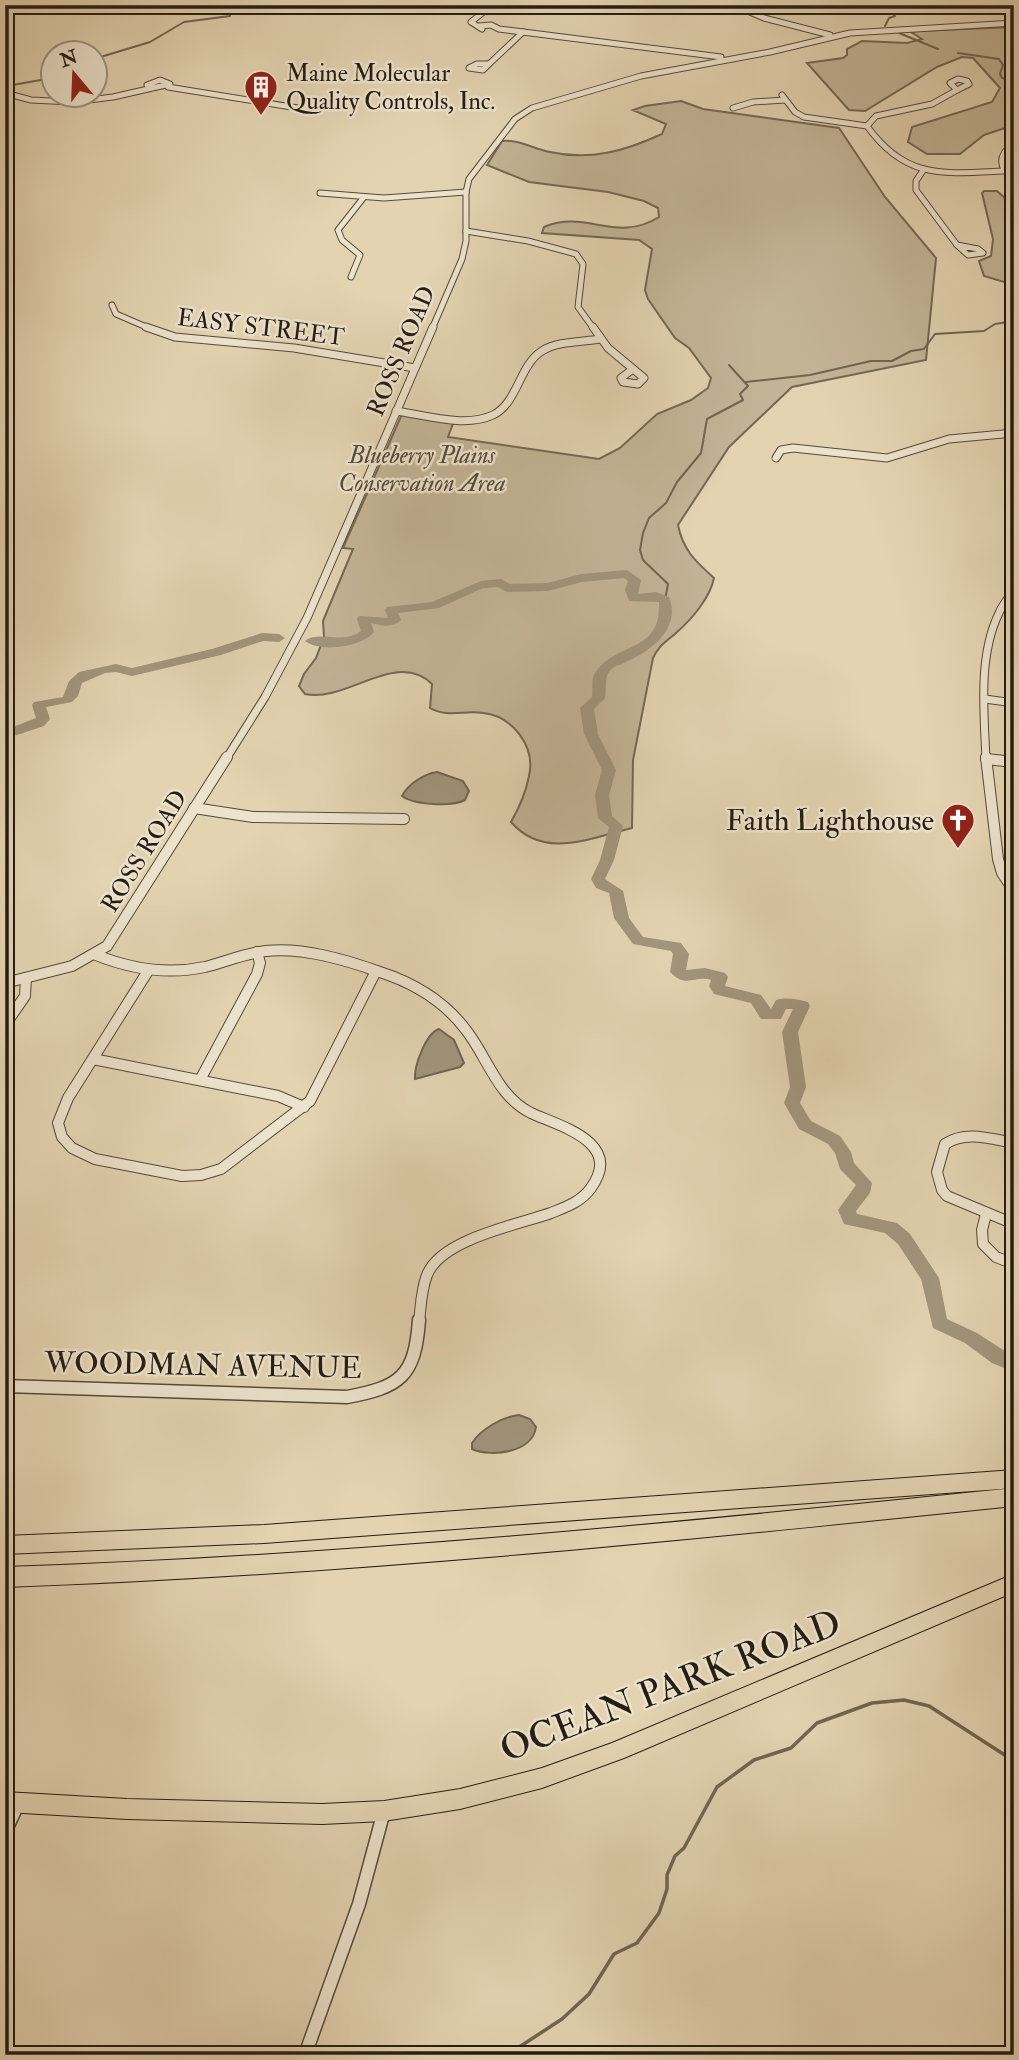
<svg xmlns="http://www.w3.org/2000/svg" width="1019" height="2060" font-family="'IM FELL Double Pica',serif">
  <style>
    .green { fill: #c3b496; stroke: #746855; stroke-width: 2 }
    .water { fill: #a2957c; stroke: #706552; stroke-width: 2 }
    .lines { fill: none; stroke-linecap: round; stroke-linejoin: round }
    .stream-far1 { stroke: #706552; stroke-width: 2 }
    .stream { stroke: #706552; stroke-width: 3.5 }
    .river { fill: #a2957c; fill-rule: evenodd }
    .street-far3-casing { stroke: #544a3b; stroke-width: 7 }
    .street-far2-casing { stroke: #544a3b; stroke-width: 9 }
    .street-far1-casing { stroke: #544a3b; stroke-width: 12 }
    .street-casing { stroke: #544a3b; stroke-width: 15 }
    .primary-casing { stroke: #251c14; stroke-width: 2 }
    .highway-casing { stroke: #251c14; stroke-width: 2 }
    .street-far3 { stroke: #ede2cc; stroke-width: 5 }
    .street-far2 { stroke: #ede2cc; stroke-width: 7 }
    .street-far1 { stroke: #ede2cc; stroke-width: 10 }
    .street { stroke: #ede2cc; stroke-width: 12 }
    .primary { fill: #e3d3b1; fill-rule: evenodd }
    .highway { fill: #e3d3b1; fill-rule: evenodd }
    .labels { text-anchor: middle; stroke-width: 5; stroke-linejoin: round; paint-order: stroke }
    .far-poi-label { font-size: 24px; fill: #251c14; stroke: #ede2cc; text-anchor: start }
    .far-street-label { font-size: 24px; fill: #251c14; stroke: #ede2cc }
    .far-park-label { font-size: 24px; font-style: italic; fill: #544a3b; stroke: #ede2cc }
    .poi-label { font-size: 30px; fill: #251c14; stroke: #ede2cc; text-anchor: end }
    .street-label { font-size: 30px; fill: #251c14; stroke: #ede2cc }
    .near-street-label { font-size: 37px; fill: #251c14; stroke: #ede2cc }
  </style>
  <rect width="100%" height="100%" fill="#e3d3b1"/>
  <filter id="stains"><feTurbulence type="fractalNoise" baseFrequency=".00286" numOctaves="4"/><feColorMatrix values="0 0 0 0 .2 0 0 0 0 .09 0 0 0 0 .02 0 0 0 .5 -.17"/></filter>
  <radialGradient id="worn" r=".72"><stop offset=".6" stop-color="#630" stop-opacity="0"/><stop offset="1" stop-color="#630" stop-opacity=".3"/></radialGradient>
  <g class="green">
    <polygon points="1014,27 1014,125 984,135 960,154 927,154 908,142 912,127 992,102 1000,88 973,58 962,57 937,67 865,111 849,110 807,63 843,58 847,55 847,49 862,41 907,43 922,39 911,32 914,31"/>
    <path d="M681 101 703 109 839 128 885 197 936 258 926 360 792 387 729 447 678 525C683 550 695 561 714 578 710 598 692 619 676 633 666 642 659 645 653 658L633 760 632 828C590 838 544 860 511 822 519 808 526 792 529 776 536 746 512 716 483 713 464 710 448 718 430 708L432 684C396 649 347 703 305 694L299 686 304 674 316 658 324 637 323 621 353 549 343 548 402 414 454 421 448 437 599 459 620 448 657 414 691 400 708 388 711 378 689 348 675 338 648 299 645 290 652 249 639 240 542 233 544 227C587 209 616 244 659 217L658 208 644 201 608 192 529 182 487 165 502 141C519 139 533 149 550 152 590 161 625 151 662 134L666 124 633 110 645 106Z"/>
    <polygon points="984,191 997,191 1014,206 1014,285 984,276 979,261 991,256 993,239 982,193"/>
  </g>
  <g class="water">
    <path d="M437 772 463 781 469 791 465 800C452 807 414 805 402 796 408 784 424 774 437 772Z"/>
    <path d="M439 1029 454 1040 464 1063 460 1067 415 1079C414 1066 426 1033 439 1029Z"/>
    <path d="M519 1415 530 1419 536 1427C533 1452 492 1458 472 1449V1443C481 1429 502 1417 519 1415Z"/>
  </g>
  <g class="lines">
    <g class="stream-far1">
      <polyline points="886,7 915,8 932,5"/>
      <polyline points="885,26 889,18 895,16 886,7"/>
      <polyline points="899,33 938,49"/>
      <polyline points="958,53 999,59 1003,65 1000,74 1002,78 1014,81"/>
      <polyline points="94,59 150,42 184,22 230,16 230,8 234,5"/>
      <polyline points="7,86 52,78"/>
      <polyline points="746,382 810,375 871,361 892,361 911,351 924,349 935,334 984,331 995,324 1014,321"/>
      <polyline points="665,600 668,584 643,560 640,550 643,533 649,518 666,503 677,482 701,453 707,419 743,400 740,394 748,386 729,365"/>
    </g>
    <polyline class="stream" points="507,2055 562,2019 589,1994 614,1954 637,1943 659,1913 667,1889 667,1875 675,1856 684,1848 717,1787 754,1760 791,1748 817,1723 872,1703 904,1700 929,1706 1014,1761"/>
    <g class="river">
      <path d="M627 570 641 580 638 594 656 592 669 597C682 629 650 652 624 663 621 665 617 665 614 667 603 674 607 687 605 698L594 709 598 734 616 770 609 795 612 816 623 826 614 860 605 879 623 891 629 918 643 937 681 943 689 954 686 970 705 968 725 973 728 977 725 986 761 995 771 1009 776 1000C787 997 796 999 808 1002L810 1006 798 1032 806 1087 800 1103 811 1121 840 1136 851 1152 854 1163 872 1183 870 1193 856 1211 857 1214 897 1223 910 1234 939 1278 947 1319 977 1333 1014 1357V1372L992 1363 965 1343 933 1328 921 1279 898 1244 885 1233 844 1224 838 1210 856 1185 840 1169 835 1153 828 1144 799 1129 784 1103 790 1087 782 1032 793 1009H786L781 1019H761L751 1003 714 994 709 986 711 980C694 975 686 989 670 972L673 954 671 951 633 944 614 918 609 893 596 888 591 879 600 860 609 827 598 818 595 795 602 770 584 734 580 708 592 697C593 690 591 681 594 675 614 640 661 656 659 602L629 601 625 590 628 581 624 578 582 582 548 591 507 592 498 587 483 588 439 608 398 613 401 620C393 628 382 626 371 623L374 632C362 647 320 653 305 641 319 630 343 645 361 631L357 619 359 616 388 618 385 610 387 607 432 602 481 581 501 579 510 584 548 583 581 574Z"/>
      <polygon points="262,633 279,634 285,638 279,642 263,641 221,655 132,676 116,672 105,673 82,683 78,696 72,702 46,707 50,719 44,726 5,739 5,730 36,718 32,705 34,702 63,697 69,681 79,672 116,664 132,668 212,649"/>
    </g>
    <defs>
      <g id="street-far3">
        <polyline points="733,5 764,18 830,35"/>
        <polyline points="479,26 491,25 499,29 721,57"/>
        <polyline points="482,29 471,22 492,5"/>
        <polygon points="477,64 489,64 483,70 469,68"/>
        <polyline points="489,64 523,32"/>
        <polygon points="958,79 967,81 969,84 957,90 950,83"/>
        <polyline points="168,87 304,109"/>
        <path d="M957 90 932 104 876 116 867 126C905 179 942 174 1002 171"/>
        <polyline points="5,93 31,100 72,102 113,97 170,84 160,80 147,85 148,87"/>
        <polyline points="782,95 795,112 804,117 867,126"/>
        <polyline points="733,108 753,102 785,100"/>
        <path d="M1014 143C997 155 998 168 1014 180"/>
        <polyline points="924,169 916,181 916,190 957,245"/>
        <polyline points="320,193 384,198 466,192"/>
        <polyline points="466,231 528,241 576,254 583,264 578,307 594,329"/>
        <polygon points="957,245 978,249 983,253 968,255"/>
        <polyline points="351,277 360,255 342,240 338,230 364,197"/>
        <polyline points="112,305 116,314 151,329"/>
        <polyline points="432,329 462,259 466,241 466,192 469,179 515,119 532,108 641,76 770,52 850,33 1014,23"/>
      </g>
      <g id="street-far2">
        <polyline points="146,327 175,337 294,348 415,368"/>
        <polyline points="593,327 608,348 644,378 638,384 623,382 621,378 633,369"/>
        <path d="M396 411C425 415 465 428 493 415 518 403 519 365 542 351 557 341 582 342 600 339"/>
        <polyline points="776,458 781,450 793,448 887,458 949,439 1014,433"/>
        <polyline points="985,699 1014,703"/>
        <polyline points="226,759 265,697 307,618 433,327"/>
        <path d="M986 759C984 712 978 656 999 613 1002 605 1009 597 1014 590"/>
      </g>
      <g id="street-far1">
        <polyline points="986,757 998,859 1002,873 1014,891"/>
        <polyline points="986,759 1014,762"/>
        <polyline points="194,808 253,817 404,819"/>
        <path d="M96 955C131 969 167 975 205 967 225 962 245 953 266 951 303 947 346 960 380 972 414 983 445 1002 466 1030 488 1058 497 1096 531 1113 559 1126 624 1142 591 1188 581 1202 566 1207 551 1213 517 1225 441 1239 427 1275 421 1290 421 1306 419 1322"/>
        <polyline points="148,971 68,1098 58,1123 62,1137 72,1148 95,1159 182,1176 201,1175 221,1169 310,1101 376,971"/>
        <polyline points="5,983 72,966 107,946 227,757"/>
        <polyline points="5,1025 25,996 26,978"/>
        <polyline points="93,1059 278,1096 304,1107"/>
        <polyline points="200,1080 257,974 260,963 257,952"/>
        <path d="M1014 1143C991 1139 966 1130 945 1144L937 1172 942 1190 947 1196 1014 1224"/>
        <polyline points="986,1214 982,1230 983,1244 996,1257 1014,1264"/>
      </g>
      <g id="street">
        <path d="M5 1386 347 1397C400 1387 415 1377 419 1320"/>
        <polyline points="5,1832 19,1802"/>
        <polyline points="305,2055 359,1904 384,1811"/>
      </g>
      <polygon id="primary" points="1014,1574 1014,1592 624,1758 542,1788 460,1809 384,1821 322,1824 127,1819 5,1812 5,1792 127,1799 322,1804 384,1801 460,1789 542,1768 612,1743"/>
      <g id="highway">
        <polygon points="1014,1470 1014,1488 264,1543 5,1554 5,1536 264,1525"/>
        <path d="M1014 1488V1506C678 1541 343 1575 5 1587V1567C343 1556 678 1523 1014 1488Z"/>
      </g>
    </defs>
    <use href="#street-far3" class="street-far3-casing"/>
    <use href="#street-far2" class="street-far2-casing"/>
    <use href="#street-far1" class="street-far1-casing"/>
    <use href="#street" class="street-casing"/>
    <use href="#primary" class="primary-casing"/>
    <use href="#highway" class="highway-casing"/>
    <use href="#street-far3" class="street-far3"/>
    <use href="#street-far2" class="street-far2"/>
    <use href="#street-far1" class="street-far1"/>
    <use href="#street" class="street"/>
    <use href="#primary" class="primary"/>
    <use href="#highway" class="highway"/>
  </g>
  <defs>
    <symbol id="building-pin" viewBox="-11 -11 22 30"><path d="M0 17L-7.5 6A9.5 9.5 0 1 1 7.5 6Z" fill="#8f2418" stroke="#ede2cc"/><path d="M-4-6H4V6H1V3H-1V6H-4ZM-2.5-4.3h1.7v1.8h-1.7ZM.8-4.3h1.7v1.8H.8ZM-2.5-1h1.7V.8h-1.7ZM.8-1h1.7V.8H.8Z" fill="#fff"/></symbol>
    <symbol id="church-pin" viewBox="-11 -11 22 30"><path d="M0 17L-7.5 6A9.5 9.5 0 1 1 7.5 6Z" fill="#8f2418" stroke="#ede2cc"/><path d="M-1.2-6h2.4v3.5h3.3v2.4h-3.3V6h-2.4V-.1h-3.3v-2.4h3.3Z" fill="#fff"/></symbol>
  </defs>
  <g fill-rule="evenodd">
    <use href="#building-pin" x="242" y="68" width="38" height="52"/>
    <use href="#church-pin" x="939" y="801" width="38" height="52"/>
  </g>
  <g class="labels">
    <g class="far-poi-label">
      <text x="286" y="81">Maine Molecular<tspan x="286" dy="28">Quality Controls, Inc.</tspan></text>
    </g>
    <g class="far-street-label">
      <text transform="translate(261 327) rotate(7)" y="8">EASY STREET</text>
      <text transform="translate(401 351) rotate(-67)" y="8">ROSS ROAD</text>
      <text transform="translate(144 851) rotate(-58)" y="8">ROSS ROAD</text>
    </g>
    <g class="far-park-label">
      <text x="422" y="463">Blueberry Plains<tspan x="422" dy="28">Conservation Area</tspan></text>
    </g>
    <g class="poi-label">
      <text x="934" y="830">Faith Lighthouse</text>
    </g>
    <g class="street-label">
      <text transform="translate(203 1365) rotate(1)" y="10">WOODMAN AVENUE</text>
    </g>
    <g class="near-street-label">
      <text transform="translate(670 1685) rotate(-21)" y="13">OCEAN PARK ROAD</text>
    </g>
  </g>
  <rect width="1019" height="2060" fill="none" stroke="#e3d3b1" stroke-width="28"/>
  <rect x="7" y="7" width="1005" height="2046" fill="none" stroke="#251c14" stroke-width="3.5"/>
  <rect x="14" y="14" width="991" height="2032" fill="none" stroke="#251c14" stroke-width="2"/>
  <g transform="translate(74 74) rotate(341)"><circle r="33" fill="#ede2cc" stroke="#9d9382" stroke-width="2"/>
  <path d="M0-5L12 26L0 18L-12 26Z" fill="#8f2418"/>
  <text y="-10" font-size="19" font-weight="bold" text-anchor="middle" fill="#251c14">N</text>
  </g>
  <rect width="100%" height="100%" filter="url(#stains)"/>
  <rect width="100%" height="100%" fill="url(#worn)"/>
</svg>
